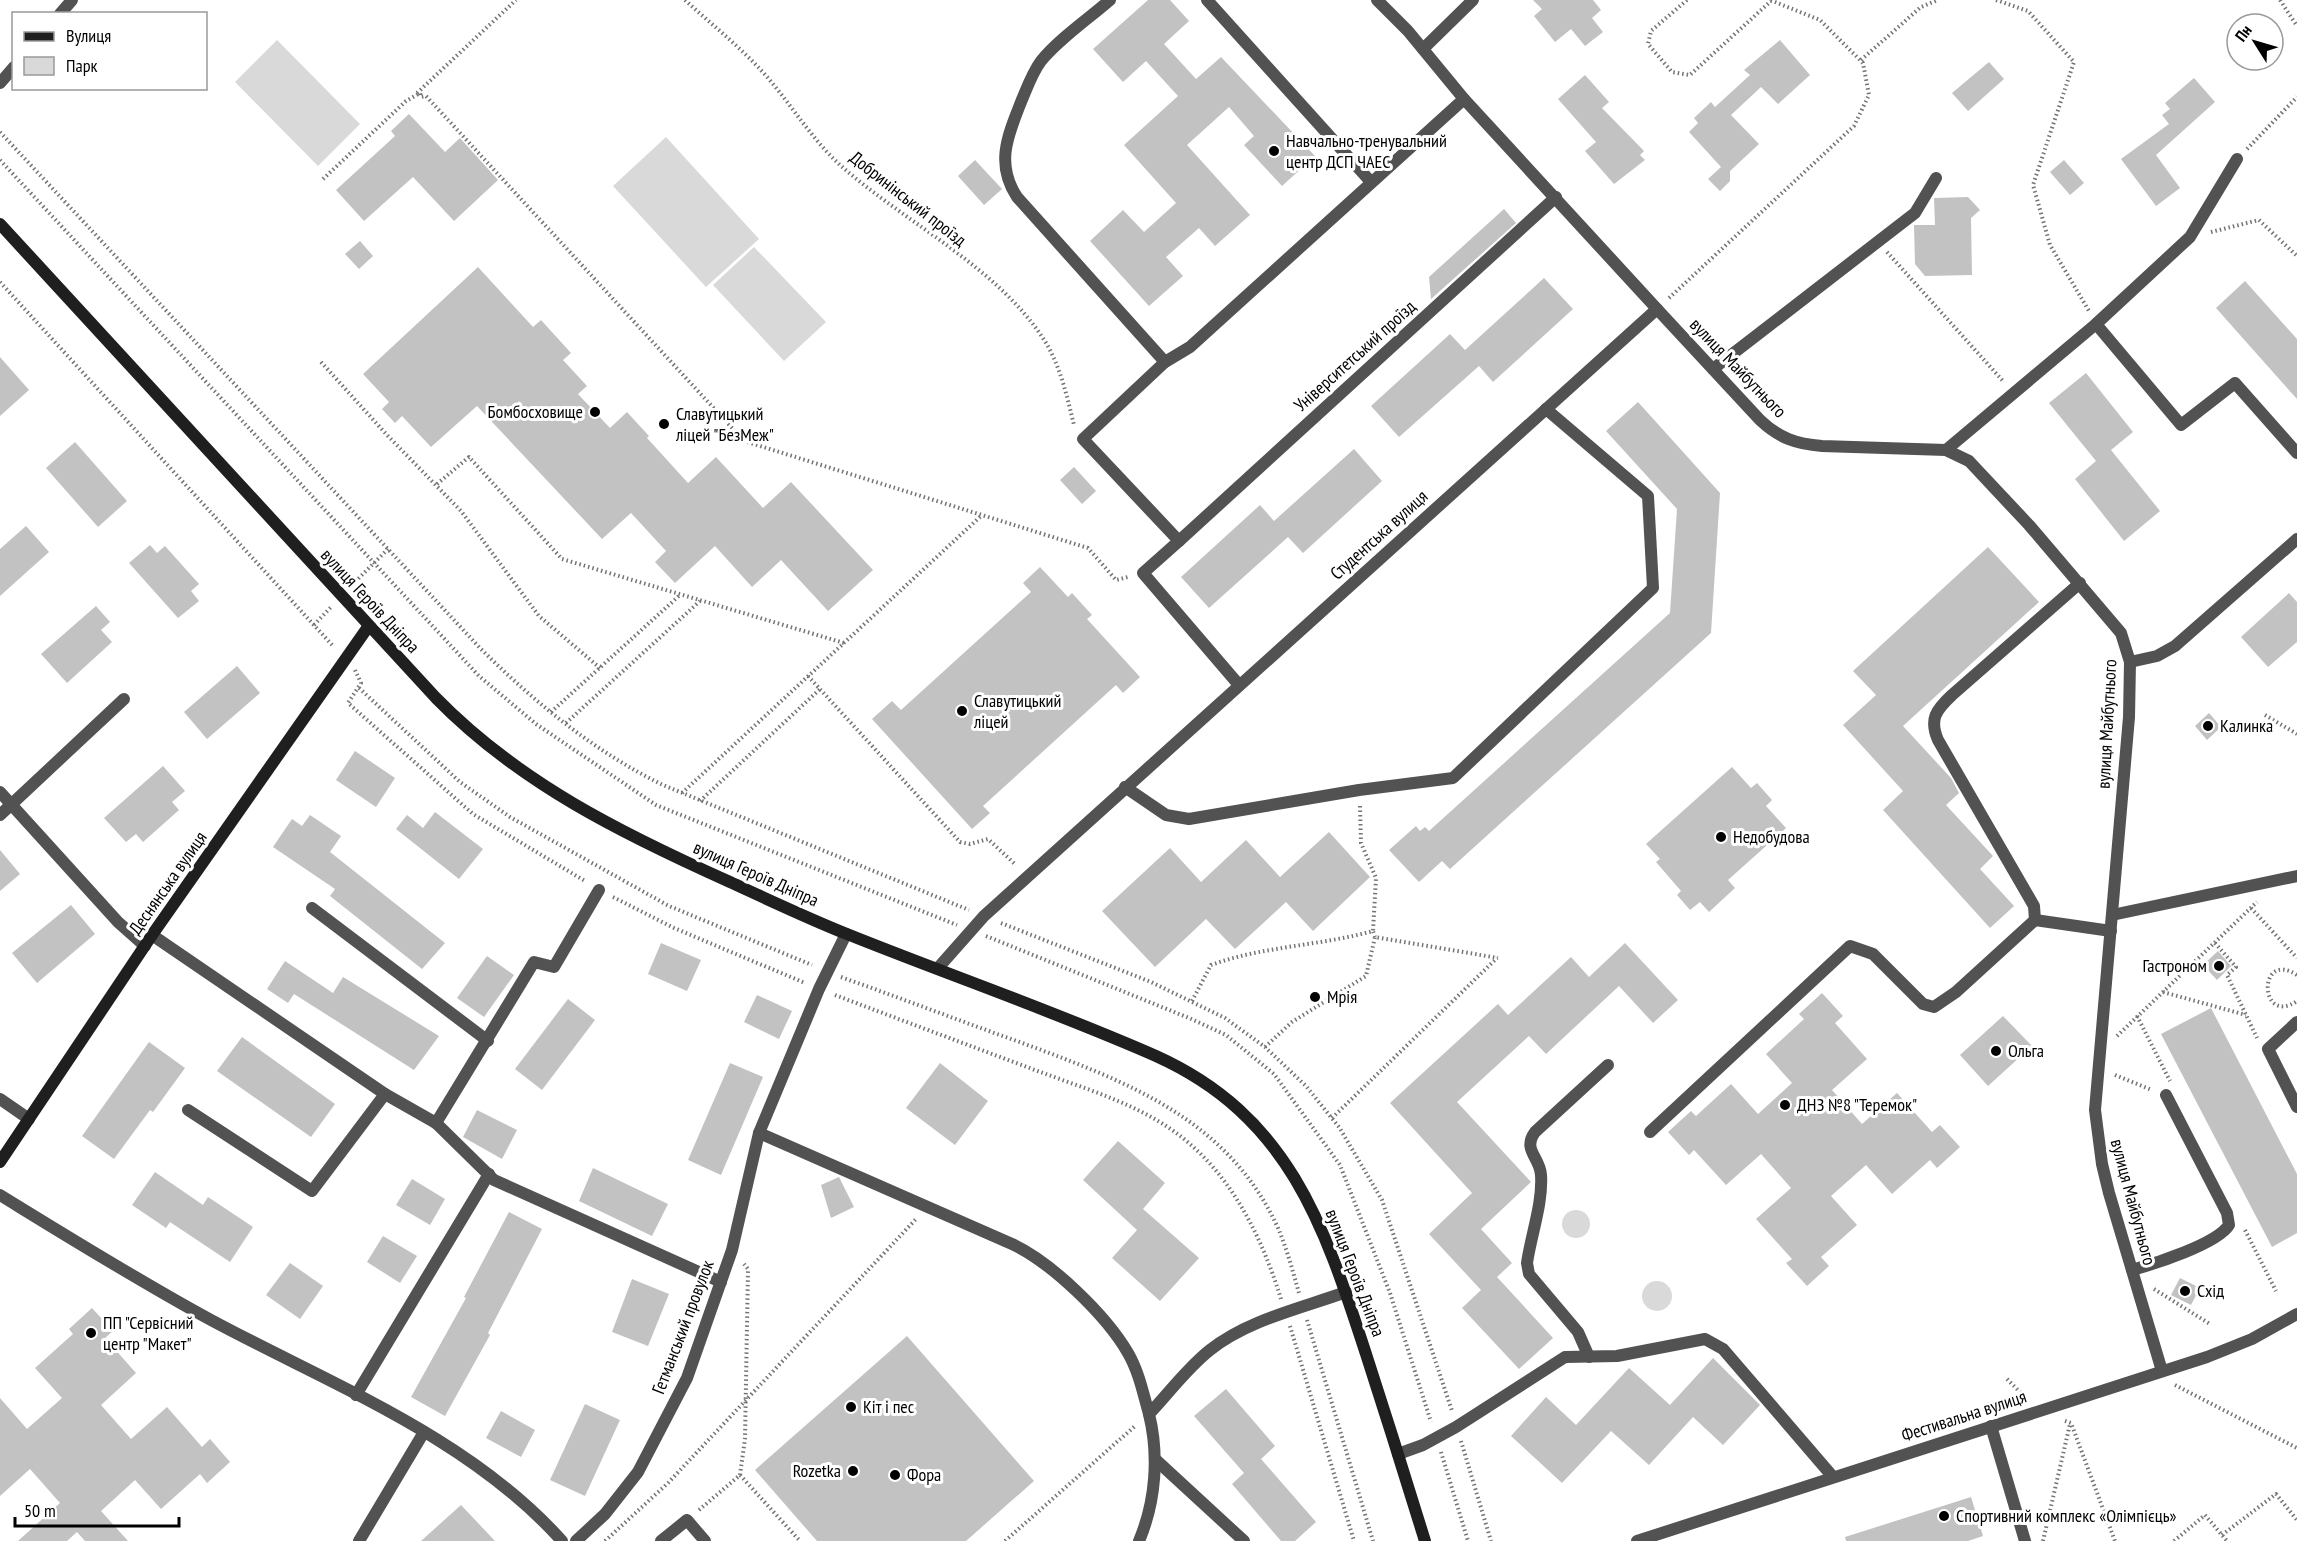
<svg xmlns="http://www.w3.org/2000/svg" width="2297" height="1541" font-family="'PT Sans Narrow',sans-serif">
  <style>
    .green { fill: #d9d9d9 }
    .building { fill: #c2c2c2 }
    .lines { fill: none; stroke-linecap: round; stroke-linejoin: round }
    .path { stroke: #747474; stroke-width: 4; stroke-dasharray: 1.5 3; stroke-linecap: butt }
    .lane { stroke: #525252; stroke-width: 12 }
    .street { stroke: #525252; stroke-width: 12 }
    .secondary { stroke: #1f1f1f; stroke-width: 12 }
    .poi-dot { fill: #000; stroke: #fff; stroke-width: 2 }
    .labels { text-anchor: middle; stroke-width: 6; stroke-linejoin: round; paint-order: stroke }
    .poi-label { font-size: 18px; fill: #000; stroke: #fff; text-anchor: start }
    .street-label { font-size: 18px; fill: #000; stroke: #fff }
  </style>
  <rect width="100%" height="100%" fill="#fff"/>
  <g class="green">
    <polygon points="277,40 360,124 318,166 235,82"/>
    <polygon points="666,137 759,239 706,287 613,186"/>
    <polygon points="754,247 826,322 784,361 713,285"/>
    <circle cx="1576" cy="1224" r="14"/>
    <circle cx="1657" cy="1296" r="15"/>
  </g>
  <g class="building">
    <polygon points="1148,0 1170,0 1189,21 1164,44 1196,79 1221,57 1315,156 1282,186 1244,145 1254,136 1229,107 1187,145 1250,215 1215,246 1199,228 1166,257 1183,276 1149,306 1090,241 1123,210 1144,232 1176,203 1124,145 1178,96 1146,61 1123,82 1093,49"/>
    <polygon points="1533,0 1593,0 1601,10 1592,18 1603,32 1585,46 1571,29 1555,42 1534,16 1542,9"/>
    <polygon points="1780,40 1810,75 1778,104 1761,87 1731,115 1759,144 1730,171 1730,181 1720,191 1708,179 1721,167 1689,132 1698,123 1694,118 1711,102 1715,107 1750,75 1744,70"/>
    <polygon points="1989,62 2004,79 1968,111 1952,93"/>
    <polygon points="1585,75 1609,102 1602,108 1644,151 1640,155 1645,160 1614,184 1585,151 1596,142 1558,99"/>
    <polygon points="2194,78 2215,102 2156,155 2180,188 2156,206 2121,159 2169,124 2162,115 2170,109 2165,103"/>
    <polygon points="409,114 445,152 460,138 498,180 454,221 413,177 364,221 336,190 395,136 391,131"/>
    <polygon points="975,160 1002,189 984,205 958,176"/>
    <polygon points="2064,160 2084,183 2070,195 2050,172"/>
    <polygon points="1968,197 1980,210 1971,218 1972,275 1925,276 1915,264 1914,225 1935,225 1934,198"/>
    <polygon points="1504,209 1516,223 1431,299 1429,277"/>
    <polygon points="360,241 373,256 359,269 345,254"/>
    <polygon points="478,267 533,327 541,320 571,353 563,360 587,386 578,394 610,428 627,412 649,436 647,438 688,483 716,457 763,508 791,482 873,570 828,611 781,560 752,587 715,546 675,583 655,562 666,551 631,513 602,539 477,406 431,447 402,416 395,423 382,409 389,402 363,374"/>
    <polygon points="1544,278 1573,309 1493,382 1479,366 1399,437 1371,406 1450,334 1465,350"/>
    <polygon points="2245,281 2297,339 2297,399 2216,308"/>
    <polygon points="0,357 29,390 0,416"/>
    <polygon points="2086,373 2133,432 2111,450 2160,511 2124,541 2075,479 2096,461 2049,403"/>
    <polygon points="1638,402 1720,493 1711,633 1450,869 1442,861 1419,882 1389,850 1416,826 1420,831 1425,827 1429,831 1670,613 1677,509 1606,431"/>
    <polygon points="75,442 127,501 98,527 46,468"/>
    <polygon points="1354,449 1382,481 1303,553 1288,537 1209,608 1181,577 1260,505 1274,521"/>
    <polygon points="1074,467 1096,491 1082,504 1060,480"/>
    <polygon points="26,526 49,552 0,596 0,549"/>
    <polygon points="150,545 157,553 165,546 199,584 191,591 199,601 178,618 129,563"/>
    <polygon points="1988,547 2039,602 1903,726 1951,778 1959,793 1946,805 1993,856 1980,869 2014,906 1990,928 1883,810 1903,791 1843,725 1876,695 1853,671"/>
    <polygon points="1040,567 1068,597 1072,593 1092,615 1087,619 1140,677 1123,693 1116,685 983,806 990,813 972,829 872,719 892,701 901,710 1031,592 1023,583"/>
    <polygon points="2289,593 2297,602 2297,642 2268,667 2241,637"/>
    <polygon points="96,606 110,622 101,630 112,642 67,683 41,654"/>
    <polygon points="237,666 260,693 207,739 184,712"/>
    <polygon points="2209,713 2221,727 2207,740 2195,726"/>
    <polygon points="355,751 395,778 376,807 336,780"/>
    <polygon points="163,766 185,791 172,802 179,810 143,842 136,834 126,842 104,818"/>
    <polygon points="1732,767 1751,788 1757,783 1772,800 1766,806 1786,828 1728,880 1735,888 1709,912 1700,902 1690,910 1677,895 1681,891 1656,862 1660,859 1646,844"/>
    <polygon points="435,812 483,849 459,879 396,829 407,815 423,828"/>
    <polygon points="310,815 341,836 330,852 445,943 422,969 330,896 335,889 273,847 292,819 302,826"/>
    <polygon points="1329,832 1370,877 1313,931 1286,902 1235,949 1206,919 1155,967 1102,911 1170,848 1201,882 1246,840 1280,877"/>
    <polygon points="0,850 20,874 0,891"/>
    <polygon points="71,905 95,934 37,983 12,953"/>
    <polygon points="661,943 701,960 687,991 648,974"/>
    <polygon points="1625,943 1678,1000 1653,1023 1619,986 1546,1054 1529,1036 1457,1102 1531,1182 1481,1229 1512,1263 1497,1277 1553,1338 1519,1369 1462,1308 1481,1290 1429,1234 1472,1193 1390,1103 1498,1004 1508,1015 1571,957 1589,977"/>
    <polygon points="2218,951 2231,966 2217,980 2203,965"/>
    <polygon points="487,956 514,975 484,1017 457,998"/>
    <polygon points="285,961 333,993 343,977 439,1036 414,1070 294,994 288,1003 267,989"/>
    <polygon points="1822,993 1843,1016 1835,1023 1867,1059 1832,1090 1862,1124 1897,1093 1932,1132 1940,1125 1960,1147 1937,1168 1930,1160 1892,1194 1866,1165 1831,1196 1857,1225 1821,1257 1829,1266 1807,1286 1786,1263 1792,1259 1756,1219 1791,1188 1761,1154 1726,1185 1694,1150 1689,1155 1668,1132 1691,1111 1696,1116 1731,1084 1758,1114 1792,1083 1766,1054 1804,1019 1799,1014"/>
    <polygon points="757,995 792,1011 779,1039 744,1022"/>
    <polygon points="568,999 595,1020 542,1090 515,1069"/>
    <polygon points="2211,1008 2297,1174 2297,1233 2272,1247 2161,1034"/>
    <polygon points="2003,1016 2032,1046 1988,1086 1960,1055"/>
    <polygon points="242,1037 335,1104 311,1137 217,1071"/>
    <polygon points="149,1042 185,1068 153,1112 150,1110 114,1159 82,1136"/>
    <polygon points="730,1063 763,1077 721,1175 688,1160"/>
    <polygon points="940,1063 988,1101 955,1145 906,1108"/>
    <polygon points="477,1110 517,1130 502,1159 463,1137"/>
    <polygon points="1118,1141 1165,1183 1143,1209 1199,1258 1160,1301 1112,1258 1137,1230 1083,1180"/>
    <polygon points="593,1168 668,1204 652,1236 579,1201"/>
    <polygon points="155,1172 203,1205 208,1197 253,1227 230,1262 170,1222 166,1228 132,1205"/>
    <polygon points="839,1177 854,1207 831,1218 821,1185"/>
    <polygon points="412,1179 445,1199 430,1225 396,1205"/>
    <polygon points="509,1212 542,1229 488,1333 490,1335 445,1416 411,1397 466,1298 464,1297"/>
    <polygon points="383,1236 417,1256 400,1283 367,1262"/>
    <polygon points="290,1263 323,1286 300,1319 266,1295"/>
    <polygon points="2180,1278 2200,1288 2191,1305 2171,1295"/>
    <polygon points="632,1279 669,1294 648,1346 612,1332"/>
    <polygon points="92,1308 113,1331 105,1338 136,1373 101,1405 131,1439 167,1407 202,1447 210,1439 230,1462 207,1483 200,1474 161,1509 135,1480 101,1511 128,1541 85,1541 77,1532 67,1541 18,1541 60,1503 30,1469 0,1496 0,1398 27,1429 62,1398 35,1368 73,1334 69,1329"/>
    <polygon points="907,1336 1034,1481 966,1541 817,1541 755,1470"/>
    <polygon points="1713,1358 1760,1405 1723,1445 1693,1417 1649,1465 1611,1431 1562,1483 1511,1436 1546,1397 1576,1425 1629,1368 1670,1405"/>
    <polygon points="1226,1389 1275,1446 1261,1459 1316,1522 1295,1541 1281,1541 1232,1484 1244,1473 1194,1416"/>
    <polygon points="585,1404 620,1420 585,1496 550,1480"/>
    <polygon points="501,1411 535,1430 521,1457 486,1438"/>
    <polygon points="1971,1497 1983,1536 1968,1541 1846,1541 1845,1537"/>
    <polygon points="461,1505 495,1541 421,1541"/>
  </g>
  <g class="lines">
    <g class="path">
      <path d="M685 0C712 25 743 49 768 78 792 106 812 139 840 165 905 223 1000 268 1046 343 1061 368 1067 397 1074 425"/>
      <polyline points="1687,0 1651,31 1648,44 1672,72 1690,75 1771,1"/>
      <polyline points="1996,0 2028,11 2074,62 2033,185 2050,245 2089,311"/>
      <polyline points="2280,0 2297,26"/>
      <polyline points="1861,60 1921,7 1938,0"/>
      <polyline points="417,93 516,0"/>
      <path d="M0 132 480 648C534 702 595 752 663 785L969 910"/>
      <polyline points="2247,149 2297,97"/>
      <polyline points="0,160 479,676 536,724 656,805 957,925"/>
      <polyline points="323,179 406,101 420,93 421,97 426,96 744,441 1088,548 1116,580 1128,577"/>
      <polyline points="2211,232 2259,220 2297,256"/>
      <polyline points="1887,252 2003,381"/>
      <polyline points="0,282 334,647"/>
      <polyline points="1669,298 1854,126 1869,95 1863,63 1820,20 1770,0"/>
      <polyline points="321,362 387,435 461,511 539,616 600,668"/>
      <polyline points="437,484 469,457 562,559 844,643"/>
      <polyline points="352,585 388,549"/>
      <polyline points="314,625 332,606"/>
      <polyline points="355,670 361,683 348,703 473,814 585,881"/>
      <polyline points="808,676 960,842 970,844 988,839 1016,865"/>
      <polyline points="359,688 460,782 510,817 669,906 812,965"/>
      <polyline points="551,712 680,595"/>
      <polyline points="2265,715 2297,734"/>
      <polyline points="566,723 700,601"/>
      <polyline points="682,793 981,516"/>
      <polyline points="700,801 820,689"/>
      <polyline points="1360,806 1361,843 1376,878 1373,931"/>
      <polyline points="613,897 674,928 805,983"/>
      <polyline points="2251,908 2297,958"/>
      <polyline points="1001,923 1151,982 1225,1018 1265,1047 1306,1086 1339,1127 1382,1200 1452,1411"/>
      <polyline points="986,936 1189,1018 1226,1035 1274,1074 1340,1165 1390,1293 1431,1422"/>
      <polyline points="2215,943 2236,967 2227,975 2257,1038"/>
      <path d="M2297 975C2257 949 2259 1027 2297 1001"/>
      <path d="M841 977C903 999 963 1022 1025 1044 1128 1082 1229 1120 1278 1228 1287 1249 1293 1272 1299 1293"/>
      <polyline points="2163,992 2246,1015"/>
      <path d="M835 995C901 1020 968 1045 1035 1070 1088 1090 1147 1106 1190 1144 1236 1184 1263 1241 1281 1299"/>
      <path d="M1192 1001 1211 965C1263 946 1319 946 1373 931L1375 937"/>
      <polyline points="2137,1016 2170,1081"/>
      <polyline points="2117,1036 2257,902"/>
      <polyline points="1265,1047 1292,1022 1366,976 1375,937 1498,958"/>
      <polyline points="2115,1075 2152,1090"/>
      <polyline points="1332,1118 1497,958"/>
      <polyline points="2245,1230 2276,1291"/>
      <polyline points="2154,1289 2210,1324"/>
      <polyline points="1307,1320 1373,1541"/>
      <polyline points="1290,1326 1354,1541"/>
      <polyline points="2007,1379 2026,1398"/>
      <polyline points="2175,1385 2297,1448"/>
      <polyline points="2065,1421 2071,1423 2115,1541"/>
      <polyline points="1461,1441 1491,1541"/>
      <polyline points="1441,1452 1468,1541"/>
      <polyline points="740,1475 745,1439 748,1269 744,1264"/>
      <polyline points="699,1510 740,1475 800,1541"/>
      <polyline points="2222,1535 2276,1494 2297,1520"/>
      <polyline points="605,1541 668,1483 917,1218"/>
      <polyline points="1005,1541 1135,1426"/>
      <polyline points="2043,1541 2070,1424"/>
      <polyline points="2174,1541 2205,1515 2227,1541"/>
    </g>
    <g class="lane">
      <path d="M1110 0C1087 20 1060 38 1041 61 1032 73 1027 88 1021 102 1008 135 995 164 1017 197L1165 362"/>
      <polyline points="1207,0 1371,182"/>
      <polyline points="1377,0 1408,31 1464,99"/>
      <polyline points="1423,49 1473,0"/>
      <polyline points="2096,324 2181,425 2235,383 2297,453"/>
      <polyline points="1713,369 1915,213 1936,178"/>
      <polyline points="1946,450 2096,324 2190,237 2237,159"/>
      <polyline points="1179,541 1556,197"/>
      <path d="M2080 583 1952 695C1936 710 1929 719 1938 740L2034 906 2035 920 2111 931"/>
      <polyline points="2130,662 2157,656 2175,646 2297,539"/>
      <polyline points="1239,685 1143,573 1179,541 1083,439 1165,362 1190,347 1464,99 1657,309"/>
      <polyline points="1125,787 1166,815 1189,819 1359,790 1453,778 1653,588 1648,496 1546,409"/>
      <polyline points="0,815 124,699"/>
      <polyline points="312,908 488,1041"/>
      <polyline points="2112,915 2297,876"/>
      <path d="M846 934 819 989 759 1133 1012 1244C1051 1262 1106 1315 1128 1353 1139 1372 1143 1393 1149 1414"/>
      <polyline points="152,935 385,1094 436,1123 494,1180 721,1282"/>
      <polyline points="2297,1022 2268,1049 2297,1107"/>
      <polyline points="188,1110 312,1191 385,1094"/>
      <polyline points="436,1123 534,962 554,967 599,890"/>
      <polyline points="1650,1132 1850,946 1873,954 1923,1004 1934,1007 1956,992 2035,920"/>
      <path d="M2132 1270C2154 1264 2217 1244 2229 1225L2227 1213 2166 1095"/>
      <path d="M1589 1357 1578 1332 1529 1274 1527 1263C1531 1235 1543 1203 1541 1175 1540 1157 1522 1150 1535 1132L1608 1065"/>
      <polyline points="356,1395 489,1174"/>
      <polyline points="1398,1454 1423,1445 1456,1427 1565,1357 1617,1356 1705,1339 1723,1349 1833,1477"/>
      <polyline points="1156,1460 1244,1541"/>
      <polyline points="359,1541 424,1432"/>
      <polyline points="661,1541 687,1520 705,1541"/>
      <path d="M1139 1541C1156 1501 1159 1455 1149 1414 1169 1393 1187 1368 1210 1350 1247 1320 1302 1308 1346 1292"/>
    </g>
    <g class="street">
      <polyline points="60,14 72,0"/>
      <polyline points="0,83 14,67"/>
      <polyline points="0,792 118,922 145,946"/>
      <path d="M938 968 984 916 1657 309 1760 420C1779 438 1796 444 1822 446L1946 450 1969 461 2029 525 2121 633 2130 662 2129 717 2095 1110 2102 1164 2109 1193 2162 1371"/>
      <polyline points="0,1099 29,1119"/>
      <path d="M0 1195C70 1238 139 1281 211 1320 332 1385 469 1437 562 1541"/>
      <polyline points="1991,1426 2025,1541"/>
      <polyline points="576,1541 605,1514 638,1472 687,1378 732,1250 759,1133"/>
      <polyline points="1637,1541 2207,1357 2252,1339 2297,1314"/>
    </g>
    <g class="secondary">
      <path d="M0 224 436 698C519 783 623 834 730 882 769 900 807 918 847 934 949 975 1054 1011 1156 1056 1289 1116 1324 1225 1366 1354 1386 1416 1406 1479 1425 1541"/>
      <polyline points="0,1162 152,935 368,627"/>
    </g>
  </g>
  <g class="poi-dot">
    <circle cx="1274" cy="151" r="6"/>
    <circle cx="595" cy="412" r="6"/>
    <circle cx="664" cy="424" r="6"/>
    <circle cx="962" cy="711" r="6"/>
    <circle cx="2208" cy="726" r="6"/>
    <circle cx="1721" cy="837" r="6"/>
    <circle cx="2219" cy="966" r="6"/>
    <circle cx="1315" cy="997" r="6"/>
    <circle cx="1996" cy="1051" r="6"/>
    <circle cx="1785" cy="1105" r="6"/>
    <circle cx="2185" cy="1291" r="6"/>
    <circle cx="91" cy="1333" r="6"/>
    <circle cx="851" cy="1407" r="6"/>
    <circle cx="853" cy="1471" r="6"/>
    <circle cx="895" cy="1475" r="6"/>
    <circle cx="1944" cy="1516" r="6"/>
  </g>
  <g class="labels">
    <g class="poi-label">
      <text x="1286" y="147">Навчально-тренувальний<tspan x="1286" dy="21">центр ДСП ЧАЕС</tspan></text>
      <text x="583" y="418" text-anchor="end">Бомбосховище</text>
      <text x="676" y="420">Славутицький<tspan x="676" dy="21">ліцей "БезМеж"</tspan></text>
      <text x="974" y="707">Славутицький<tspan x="974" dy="21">ліцей</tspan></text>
      <text x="2220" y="732">Калинка</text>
      <text x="1733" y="843">Недобудова</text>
      <text x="2207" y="972" text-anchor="end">Гастроном</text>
      <text x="1327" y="1003">Мрiя</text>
      <text x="2008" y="1057">Ольга</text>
      <text x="1797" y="1111">ДНЗ №8 "Теремок"</text>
      <text x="2197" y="1297">Схід</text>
      <text x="103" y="1329">ПП "Сервісний<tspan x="103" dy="21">центр "Макет"</tspan></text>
      <text x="863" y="1413">Кіт і пес</text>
      <text x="841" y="1477" text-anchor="end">Rozetka</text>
      <text x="907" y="1481">Фора</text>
      <text x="1956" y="1522">Спортивний комплекс «Олімпієць»</text>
    </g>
    <g class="street-label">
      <text transform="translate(908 199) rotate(38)" y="6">Добринінський проїзд</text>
      <text transform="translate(1355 356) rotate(-42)" y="6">Університетський проїзд</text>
      <text transform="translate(1738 368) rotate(46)" y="6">вулиця Майбутнього</text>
      <text transform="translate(1379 535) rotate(-42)" y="6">Студентська вулиця</text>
      <text transform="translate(370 601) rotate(47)" y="6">вулиця Героїв Дніпра</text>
      <text transform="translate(2107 724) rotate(-87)" y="6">вулиця Майбутнього</text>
      <text transform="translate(756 874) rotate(24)" y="6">вулиця Героїв Дніпра</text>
      <text transform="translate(168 883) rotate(-55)" y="6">Деснянська вулиця</text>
      <text transform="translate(2133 1202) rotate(75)" y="6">вулиця Майбутнього</text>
      <text transform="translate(1355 1273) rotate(69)" y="6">вулиця Героїв Дніпра</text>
      <text transform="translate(683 1327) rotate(-69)" y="6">Гетманський провулок</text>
      <text transform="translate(1964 1416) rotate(-18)" y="6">Фестивальна вулиця</text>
    </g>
  </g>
  <rect x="12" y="12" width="195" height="78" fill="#ffffff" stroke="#999999" stroke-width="1.5"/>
  <rect x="24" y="32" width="30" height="9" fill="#1f1f1f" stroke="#999999" stroke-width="1.5"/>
  <text x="66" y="42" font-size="18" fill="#000000">Вулиця</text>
  <rect x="24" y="57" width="30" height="18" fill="#d9d9d9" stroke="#999999" stroke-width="1.5"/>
  <text x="66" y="72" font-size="18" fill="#000000">Парк</text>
  <g transform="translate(2255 42) rotate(307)"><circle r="28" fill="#ffffff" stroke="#999999" stroke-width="1.5"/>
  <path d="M0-4.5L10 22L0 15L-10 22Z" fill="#000000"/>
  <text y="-9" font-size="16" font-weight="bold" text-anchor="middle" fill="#000000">Пн</text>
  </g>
  <path d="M15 1517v9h164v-9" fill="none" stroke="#000000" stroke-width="3"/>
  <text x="24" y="1517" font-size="18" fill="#000000" stroke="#ffffff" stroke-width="4.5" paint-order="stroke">50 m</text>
</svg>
